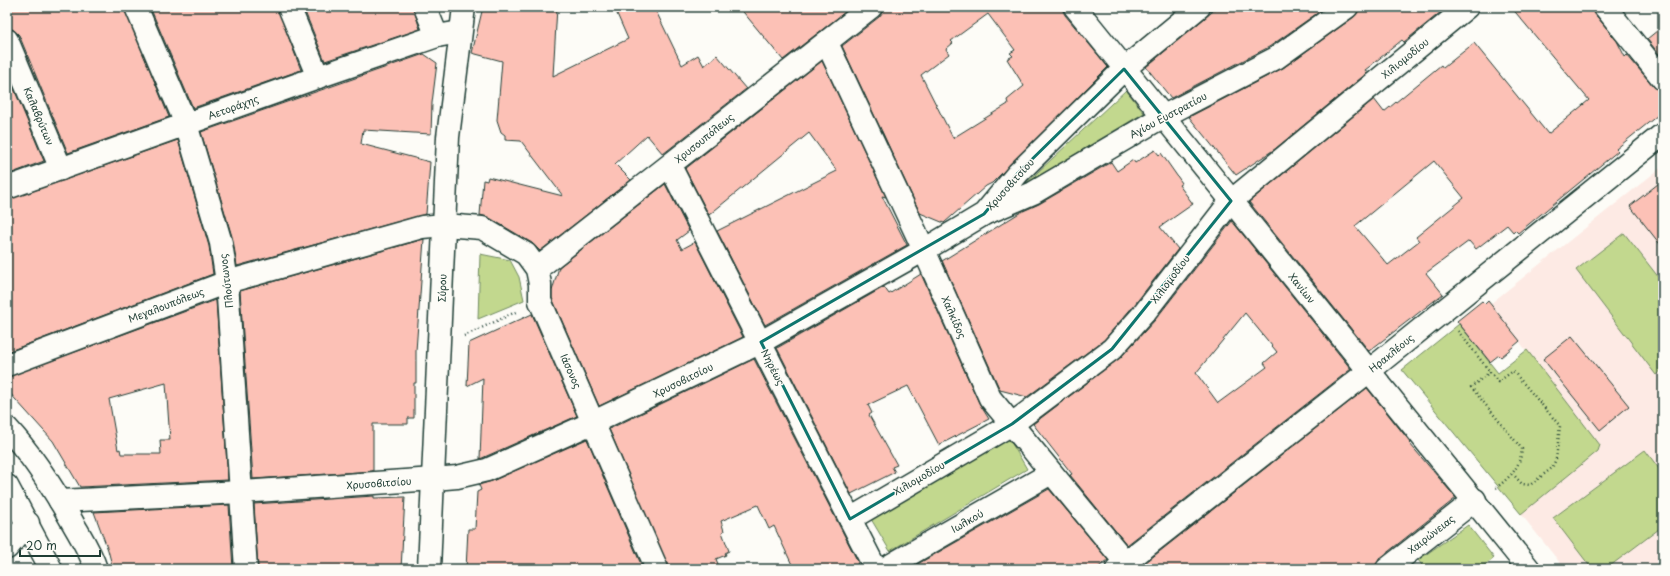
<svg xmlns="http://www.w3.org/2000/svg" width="1670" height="576" font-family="'Playpen Sans',sans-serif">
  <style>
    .built { fill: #fdeae4 }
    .green { fill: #c2d88e; stroke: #708a61 }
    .building { fill: #fcc1b6; stroke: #1f3d34; fill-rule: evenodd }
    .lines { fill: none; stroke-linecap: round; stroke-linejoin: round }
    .street-casing { stroke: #1f3d34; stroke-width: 25 }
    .secondary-casing { stroke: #1f3d34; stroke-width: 25 }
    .path { stroke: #1f3d34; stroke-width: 2.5; stroke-dasharray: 1 3; stroke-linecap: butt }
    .street { stroke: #fdfcf7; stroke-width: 22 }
    .secondary { stroke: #fdfcf7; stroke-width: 22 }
    .marked { fill: none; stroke: #0f766e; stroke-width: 3; stroke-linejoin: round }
    .labels { text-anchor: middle; stroke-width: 3; stroke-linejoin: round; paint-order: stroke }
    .street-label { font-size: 10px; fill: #1f3d34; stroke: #fdfcf7 }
  </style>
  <rect width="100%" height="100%" fill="#fdfcf7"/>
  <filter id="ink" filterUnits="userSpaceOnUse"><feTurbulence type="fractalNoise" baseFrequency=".025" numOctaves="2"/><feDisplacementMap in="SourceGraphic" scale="8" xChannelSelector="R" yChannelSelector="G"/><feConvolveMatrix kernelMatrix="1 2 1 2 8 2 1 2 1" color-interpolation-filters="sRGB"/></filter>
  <g filter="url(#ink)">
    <polygon class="built" points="1663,166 1663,569 1565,569 1521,514 1598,451 1600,445 1490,304"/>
    <g class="green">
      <polygon points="1126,90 1144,113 1024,185"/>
      <polygon points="1624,233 1663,283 1663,369 1656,375 1576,270"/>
      <polygon points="480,254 510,260 519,277 524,300 478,319"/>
      <polygon points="1459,324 1498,373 1527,350 1600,445 1598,451 1521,514 1402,370"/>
      <polygon points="1008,437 1027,469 890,551 871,519"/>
      <polygon points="1645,450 1663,474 1663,526 1606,569 1592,569 1553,518"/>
      <path d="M1468 525 1494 558C1477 575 1448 569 1425 569L1418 560Z"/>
    </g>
    <g class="building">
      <polygon points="7,7 124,7 169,117 68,153 19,35 14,30 7,28"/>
      <polygon points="150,7 277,7 301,70 193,108"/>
      <polygon points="303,7 413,7 420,29 325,61"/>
      <polygon points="483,7 557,7 553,76 628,39 614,7 654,7 682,65 698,55 704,66 717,55 746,89 663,154 647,135 615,164 631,180 540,251 532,243 488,217 480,215 483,180 487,181 488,177 563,196 521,141 505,140 505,135 501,132 497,120 502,61 472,53"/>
      <polygon points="739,7 841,7 845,12 783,60"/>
      <path d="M887 7H1061L1065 15 1108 67 992 183 986 186 944 223 920 213 842 46 879 17ZM988 14 1015 50 1010 53 1013 56 1007 59 1024 86 1007 100 1008 104 953 138 921 75 949 54 946 49 953 43 951 41Z"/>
      <polygon points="1218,7 1326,7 1269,47 1171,98 1146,67"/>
      <polygon points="1359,7 1447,7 1404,42 1402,40 1369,67 1365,70 1367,73 1275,149 1236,175 1189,117 1283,68 1354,17 1358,12"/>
      <path d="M1511 7H1589L1617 41 1625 57 1627 55 1654 87 1663 91V111L1616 149 1618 151 1518 233 1515 230 1513 232 1507 225 1476 249 1469 241 1426 273 1443 294 1369 351 1249 202 1374 99 1384 112 1441 65 1443 68 1474 43 1548 134 1589 100ZM1434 161 1464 198 1416 237 1419 241 1388 265 1355 226Z"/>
      <polygon points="1663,26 1663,59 1647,39"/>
      <polygon points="424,54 437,63 432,103 431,134 363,130 361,144 430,162 426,214 237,266 233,240 201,132"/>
      <polygon points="822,61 886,197 882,196 907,245 765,325 717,231 837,171 809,133 709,215 685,169"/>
      <polygon points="7,72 44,161 7,175"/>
      <polygon points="178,140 209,246 213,274 7,352 7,200"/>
      <polygon points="1155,150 1159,155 1161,153 1182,183 1179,185 1193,204 1160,227 1178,249 1135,304 1104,340 1027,397 1000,390 942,261 1021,212 1039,204 1111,162 1117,171 1133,160 1135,163"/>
      <polygon points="1663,180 1663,248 1630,206"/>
      <polygon points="665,184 689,231 677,240 682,249 695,242 743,337 599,406 552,298 552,291 559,267"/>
      <path d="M1232 221 1351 369 1127 545 1070 475 1072 474 1033 424 1121 357 1155 320ZM1245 313 1277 352 1264 363 1267 367 1218 403 1196 373Z"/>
      <polygon points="424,239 416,351 416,383 414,383 414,418 408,418 408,424 373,424 373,471 253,479 240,291"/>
      <polygon points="921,274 979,403 989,419 939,445 908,386 868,405 872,413 869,415 897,465 892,467 895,472 851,494 777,348 884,287 889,294"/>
      <path d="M216 300 228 480 80 487 53 441 7 390V377ZM166 383 170 440H160L161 454H121L120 449 118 450 109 399Z"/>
      <polygon points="1482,301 1485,304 1488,301 1520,341 1501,357 1499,355 1490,362 1457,321"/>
      <polygon points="532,314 577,416 480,459 483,378 467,386 469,343"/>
      <polygon points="1572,336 1629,406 1600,430 1543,359"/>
      <polygon points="754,359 858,562 856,569 794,569 774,526 769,529 758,505 721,521 724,531 722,532 729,551 725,553 726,555 716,559 720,569 669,569 609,429"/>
      <polygon points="1367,388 1411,443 1410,444 1456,498 1379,559 1375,569 1149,569 1145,563"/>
      <polygon points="587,439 643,569 466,569 468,529 475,529 477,492 481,490 479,485 492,481"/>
      <polygon points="1049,489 1108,560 1096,569 909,569"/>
      <polygon points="374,496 374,498 405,497 401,569 258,569 254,504"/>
      <polygon points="229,505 233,569 113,569 108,550 94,512"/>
    </g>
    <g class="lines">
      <defs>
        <g id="street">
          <polyline points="136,7 186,124 221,243 227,282 246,569"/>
          <polyline points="289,7 318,77"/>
          <polyline points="425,7 437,36"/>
          <polyline points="1075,7 1529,569"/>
          <polyline points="1605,7 1663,79"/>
          <polyline points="7,40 61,169"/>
          <polyline points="827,43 924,250 990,398 1131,569"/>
          <polyline points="670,166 872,562 873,569"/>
          <polyline points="7,188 318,77 437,36 460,32"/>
          <polyline points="989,212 1033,193 1162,117 1276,58 1347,7"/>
          <polyline points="537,269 871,7"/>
          <polyline points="7,365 227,282 422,227 444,225 482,228 526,254 537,269 540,284 540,301 657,569"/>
          <polyline points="60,501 241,492 434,479 457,477 487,470 594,422 761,342 924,250 984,214 1018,173 1124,69 1199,7"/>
          <polyline points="850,519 1012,424 1112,349 1145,312 1231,201 1467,7"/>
          <polyline points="7,548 28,523"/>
          <polyline points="884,569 1051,473"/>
          <polyline points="1387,569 1475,500"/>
        </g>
        <g id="secondary">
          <path d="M7 428C34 457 55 491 74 525 82 539 91 553 96 569"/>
          <polyline points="7,486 51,569"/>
          <polyline points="429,569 448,137 464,7"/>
          <polyline points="1117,569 1369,371 1663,134"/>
        </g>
      </defs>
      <use href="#street" class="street-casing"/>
      <use href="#secondary" class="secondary-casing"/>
      <g class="path">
        <polyline points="1458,331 1498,382 1513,371 1560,426 1556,459 1552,468 1530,485 1522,484 1513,474"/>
        <polyline points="464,336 518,311"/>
        <path d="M1490 372 1471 387 1522 449C1520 468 1510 477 1496 488"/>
      </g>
      <use href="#street" class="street"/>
      <use href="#secondary" class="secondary"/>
    </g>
  </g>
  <path class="marked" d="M1124 69 1231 201 1112 349 1012 424 850 519 761 342 984 214 1018 173Z"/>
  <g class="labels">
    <g class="street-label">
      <text transform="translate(1405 58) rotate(-39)" y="4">Χιλιομοδίου</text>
      <text transform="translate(233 107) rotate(-20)" y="4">Αετοράχης</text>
      <text transform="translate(1168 115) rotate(-28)" y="4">Αγίου Ευστρατίου</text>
      <text transform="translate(39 116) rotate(67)" y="4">Καλαβρύτων</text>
      <text transform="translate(704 138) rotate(-39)" y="4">Χρυσουπόλεως</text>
      <text transform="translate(1010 184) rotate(-48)" y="4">Χρυσοβιτσίου</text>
      <text transform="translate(1170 279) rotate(-53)" y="4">Χιλιομοδίου</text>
      <text transform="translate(226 281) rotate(-97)" y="4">Πλούτωνος</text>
      <text transform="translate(442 288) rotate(-88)" y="4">Σύρου</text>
      <text transform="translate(1302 288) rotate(51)" y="4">Χανίων</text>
      <text transform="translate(166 305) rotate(-21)" y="4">Μεγαλουπόλεως</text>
      <text transform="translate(954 317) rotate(66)" y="4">Χαλκίδος</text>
      <text transform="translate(1391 353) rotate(-39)" y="4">Ηρακλέους</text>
      <text transform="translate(773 367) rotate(63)" y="4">Νηρέως</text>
      <text transform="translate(571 371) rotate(66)" y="4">Ιάσονος</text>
      <text transform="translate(683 380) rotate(-26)" y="4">Χρυσοβιτσίου</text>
      <text transform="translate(919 478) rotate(-30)" y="4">Χιλιομοδίου</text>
      <text transform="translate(379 483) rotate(-4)" y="4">Χρυσοβιτσίου</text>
      <text transform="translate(967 521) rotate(-30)" y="4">Ιωλκού</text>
      <text transform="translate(1431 534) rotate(-38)" y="4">Χαιρώνειας</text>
    </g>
  </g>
  <rect width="1670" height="576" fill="none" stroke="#fdfcf7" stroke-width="24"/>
  <rect x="12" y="12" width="1646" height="552" fill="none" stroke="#1f3d34" stroke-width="1.5" filter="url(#ink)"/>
  <path d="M20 550v6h80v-6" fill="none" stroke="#1f3d34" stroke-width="2"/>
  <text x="26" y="550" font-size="12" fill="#1f3d34" stroke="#fdfcf7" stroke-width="3" paint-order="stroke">20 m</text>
</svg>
